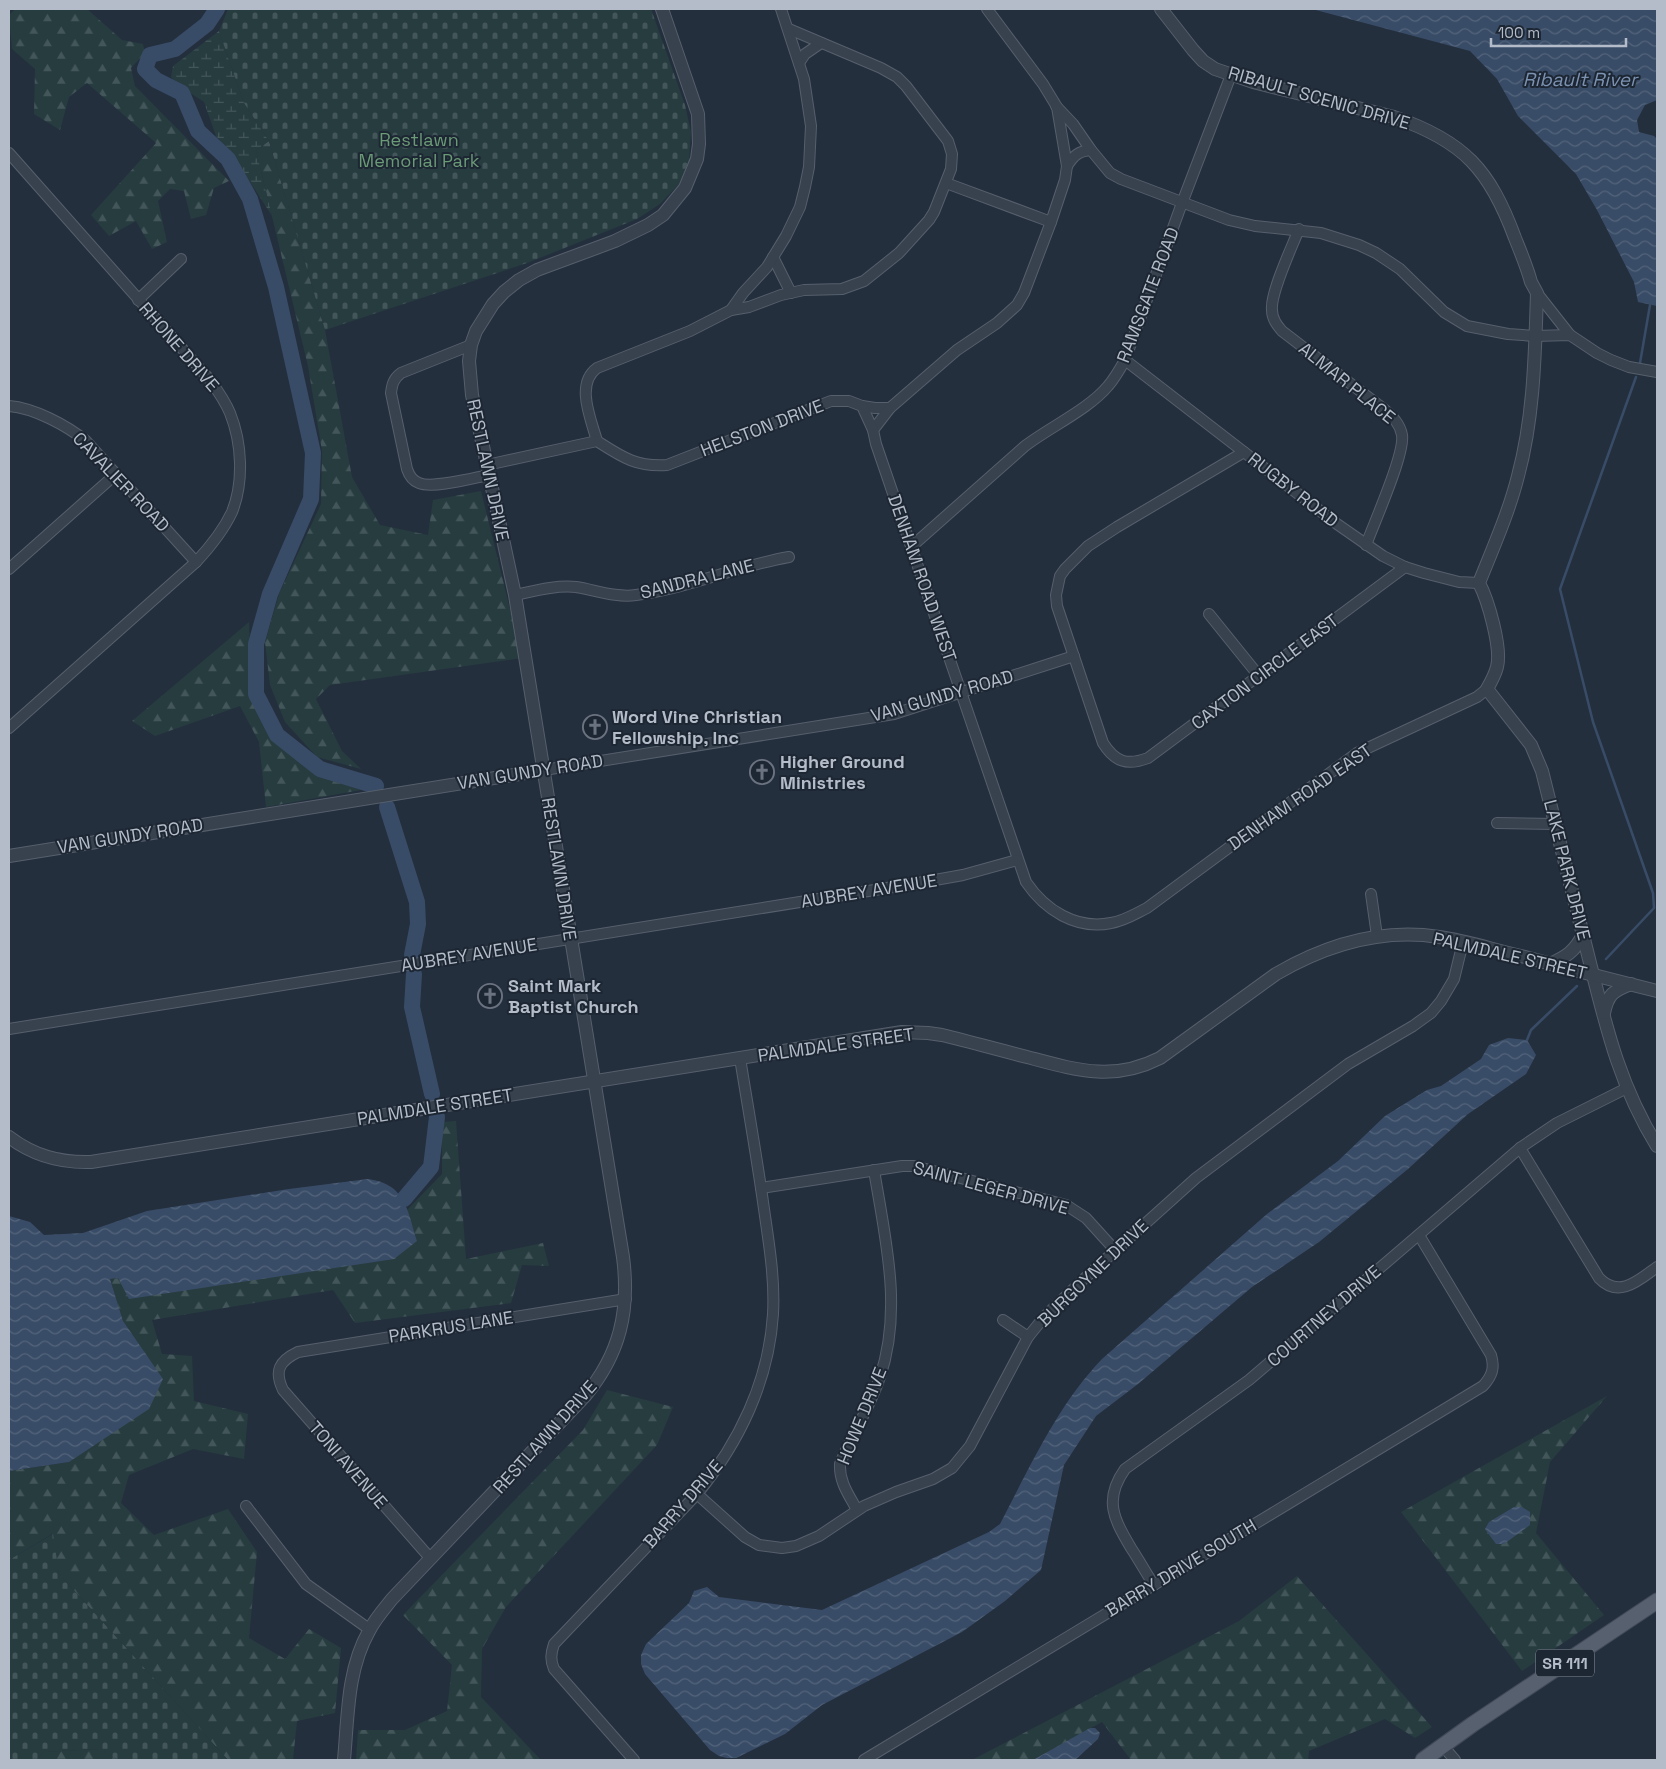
<svg xmlns="http://www.w3.org/2000/svg" width="1666" height="1769" font-family="'Space Grotesk',sans-serif">
  <style>
    .forest { fill: url(#forest-firs) }
    .wetland { fill: url(#wetland-marsh) }
    .cemetery { fill: url(#cemetery-stones) }
    .water { fill: url(#water-waves) }
    .lines { fill: none; stroke-linecap: round; stroke-linejoin: round }
    .stream { stroke: #394c67; stroke-width: 2.5 }
    .river { stroke: #394c67; stroke-width: 16 }
    .minor-casing { stroke: #565f6c; stroke-width: 12 }
    .tertiary-casing { stroke: #565f6c; stroke-width: 14 }
    .primary-casing { stroke: #414a57; stroke-width: 17 }
    .minor { stroke: #38414e; stroke-width: 10 }
    .tertiary { stroke: #38414e; stroke-width: 12 }
    .primary { stroke: #56606e; stroke-width: 15 }
    .labels { text-anchor: middle; stroke-width: 4; stroke-linejoin: round; paint-order: stroke }
    .shield { fill: #1d2633; stroke: #878f9c; stroke-width: 1 }
    .shield-label { font-size: 16px; font-weight: bold; fill: #b4bcc9 }
    .street-label { font-size: 18px; fill: #b4bcc9; stroke: #1d2633 }
    .park-label { font-size: 18px; fill: #6b9a76; stroke: #1d2633 }
    .poi-label { font-size: 18px; font-weight: bold; fill: #b4bcc9; stroke: #1d2633; text-anchor: start }
    .water-label { font-size: 19px; font-style: italic; fill: #7c92b1; stroke: #1d2633 }
  </style>
  <defs>
    <pattern id="forest-firs" width="22" height="20" patternUnits="userSpaceOnUse" patternTransform="scale(1.25)"><rect width="22" height="20" fill="#263c3f"/><path d="M5 1l3.5 6h-7zM16 11l3.5 6h-7z" fill="#435659"/></pattern>
    <pattern id="wetland-marsh" width="20" height="14" patternUnits="userSpaceOnUse" patternTransform="scale(1.25)"><rect width="20" height="14" fill="#263c3f"/><path d="M1 5h8M5 5V1M11 12h8M15 12V8" fill="none" stroke="#435659"/></pattern>
    <pattern id="cemetery-stones" width="16" height="16" patternUnits="userSpaceOnUse" patternTransform="scale(1.25)"><rect width="16" height="16" fill="#263c3f"/><path d="M2 7V4a2 2 0 0 1 4 0v3zM10 15v-3a2 2 0 0 1 4 0v3z" fill="#435659"/></pattern>
    <pattern id="water-waves" width="16" height="10" patternUnits="userSpaceOnUse" patternTransform="scale(1.25)"><rect width="16" height="10" fill="#394c67"/><path d="M0 5q4-4 8 0t8 0" fill="none" stroke="#53647b"/></pattern>
  </defs>
  <rect width="100%" height="100%" fill="#242f3e"/>
  <g class="forest">
    <polygon points="15,9 87,9 122,40 143,44 145,53 131,68 135,86 229,181 214,188 206,215 191,219 184,191 170,189 158,201 167,242 152,249 136,221 109,236 91,215 156,143 87,83 69,97 60,130 34,114 35,69 12,49 9,15"/>
    <polygon points="269,141 325,330 352,477 380,525 428,535 433,500 481,491 522,658 330,685 316,699 342,751 361,769 317,757 285,722 270,685 265,642 279,594 321,504 322,451 308,366 256,150"/>
    <polygon points="249,622 251,695 272,739 318,776 361,790 266,807 259,742 240,706 155,736 132,721"/>
    <polygon points="456,1121 466,1259 543,1243 549,1266 522,1265 511,1303 355,1323 333,1290 152,1320 162,1354 192,1356 194,1401 248,1414 244,1459 193,1449 129,1475 121,1503 154,1535 228,1509 257,1552 249,1638 285,1659 309,1629 341,1648 335,1713 297,1721 293,1760 228,1760 59,1574 52,1534 9,1560 9,1471 69,1462 163,1380 123,1321 110,1279 417,1241 407,1210 442,1174 442,1122"/>
    <polygon points="607,1390 673,1407 657,1445 506,1607 482,1649 481,1697 541,1760 356,1760 358,1730 405,1730 447,1711 452,1665 403,1615 583,1430"/>
    <polygon points="1607,1396 1550,1462 1536,1533 1604,1615 1522,1671 1401,1512"/>
    <polygon points="1297,1576 1432,1727 1415,1738 1385,1719 1309,1751 1308,1760 1131,1760 1102,1722 1033,1760 972,1760 1239,1621"/>
    <polygon points="101,1749 118,1760 37,1760 43,1752"/>
  </g>
  <polygon class="wetland" points="219,31 244,103 269,141 256,150 272,216 234,157 216,136 204,102 178,85 171,77 173,66"/>
  <g class="cemetery">
    <polygon points="228,9 651,9 685,105 691,132 689,161 679,184 660,204 637,219 527,263 325,330 269,141 244,103 219,31"/>
    <polygon points="53,1534 59,1574 228,1760 118,1760 100,1749 43,1752 37,1760 9,1760 9,1560"/>
  </g>
  <g class="water">
    <polygon points="1312,9 1657,9 1657,100 1645,105 1637,120 1639,132 1654,136 1657,139 1657,306 1638,302 1634,282 1597,210 1576,174 1518,116 1497,79 1470,51"/>
    <path d="M1508 1038 1527 1040 1536 1055 1526 1074 1468 1114 1408 1169 1319 1242 1252 1287 1138 1384 1096 1416 1064 1465 1041 1570 1005 1601 962 1632 822 1705 785 1734 736 1758H727L719 1756 710 1750 645 1674 641 1664V1655L646 1644 689 1603 694 1591 707 1587 719 1597 822 1610 989 1532 1000 1524C1030 1467 1057 1406 1102 1359L1267 1214 1338 1161 1385 1116 1427 1090 1441 1086 1481 1059 1489 1045Z"/>
    <path d="M368 1179C406 1184 407 1210 417 1241L394 1259 129 1299 118 1278 110 1279 123 1321 163 1379 149 1409 69 1462 9 1471V1216L30 1222 44 1235 83 1233 147 1211 289 1189Z"/>
    <polygon points="1514,1507 1522,1507 1530,1512 1530,1525 1504,1544 1496,1544 1485,1529 1489,1522"/>
    <polygon points="1090,1728 1095,1728 1100,1733 1098,1739 1075,1760 1033,1760"/>
  </g>
  <g class="lines">
    <g class="stream">
      <polyline points="1640,363 1650,305"/>
      <polyline points="1606,959 1654,908 1653,893 1593,722 1560,589 1636,377"/>
      <polyline points="1527,1040 1531,1030 1577,986"/>
    </g>
    <g class="river">
      <polyline points="217,9 207,24 175,49 150,55 145,69 156,80 182,93 198,131 228,159 250,199 276,287 313,453 311,499 270,594 256,644 256,694 277,735 320,769 376,786"/>
      <polyline points="387,807 417,902 418,924 412,955"/>
      <polyline points="414,974 412,1007 432,1094"/>
      <polyline points="404,1199 431,1167 437,1117"/>
    </g>
    <defs>
      <g id="minor">
        <path d="M987 9 1043 84 1057 107 1067 166C1074 155 1079 151 1091 150L1110 173 1121 179 1229 220 1255 226 1321 233 1359 245 1376 253 1400 269 1444 312 1467 326 1508 334 1535 336 1570 335 1597 353 1611 360 1629 367 1657 372"/>
        <polyline points="799,63 805,54 821,43"/>
        <polyline points="1056,106 1073,124 1091,150"/>
        <path d="M9 153 210 380C218 391 225 401 230 413 242 443 244 482 232 512 223 531 210 547 196 562L9 728"/>
        <polyline points="946,183 1051,222"/>
        <path d="M1299 229C1292 247 1270 293 1272 310 1272 319 1277 325 1282 331L1385 410C1393 417 1400 424 1402 435 1405 454 1374 523 1366 545"/>
        <polyline points="773,257 791,293"/>
        <polyline points="1537,293 1570,335"/>
        <polyline points="138,300 181,259"/>
        <polyline points="731,310 749,307 781,295 804,290 842,289 864,281 899,253 929,220 934,212 951,169 952,154 948,141 906,86 897,77 881,68 789,29"/>
        <path d="M471 345 401 373C393 379 392 385 391 393L407 469C409 475 413 481 419 483 433 489 473 478 489 475"/>
        <polyline points="1125,360 1337,524 1383,556 1405,567 1424,573 1459,582 1479,583"/>
        <path d="M9 406C34 408 66 425 86 441L196 562"/>
        <polyline points="862,406 875,408 890,408"/>
        <polyline points="873,430 890,408 957,350 997,323 1017,305 1024,293 1051,222 1065,180 1067,166"/>
        <path d="M597 441C591 419 575 384 597 368L690 331 731 310 743 293 767 267 786 236 800 207 805 187 809 167 811 126 804 79 781 9"/>
        <path d="M1244 452 1117 527 1088 546 1065 569 1060 576 1056 595 1057 606 1103 743C1115 762 1127 766 1148 758L1405 567"/>
        <path d="M487 465 597 441C622 457 636 467 667 465L831 401H849L862 406 873 430 876 444 1026 882C1045 910 1076 930 1111 923 1124 921 1135 914 1147 908L1357 753 1477 697 1487 689"/>
        <path d="M911 547 1025 446C1050 427 1089 409 1108 386 1115 378 1120 369 1125 360L1182 203 1231 75"/>
        <polyline points="9,569 116,474"/>
        <path d="M515 595C534 591 556 585 576 587 595 590 617 598 636 595 689 588 737 566 789 557"/>
        <polyline points="1209,614 1259,676"/>
        <polyline points="544,770 894,714 1074,656"/>
        <polyline points="1497,823 1555,824"/>
        <polyline points="1371,894 1377,936"/>
        <polyline points="9,1029 918,883 963,875 1017,860"/>
        <path d="M1520 1148 1599 1278C1619 1299 1639 1280 1657 1267"/>
        <polyline points="761,1188 902,1166 914,1166 1066,1205 1086,1218 1115,1250"/>
        <polyline points="1003,1320 1028,1337"/>
        <polyline points="697,1494 745,1537 759,1545 782,1548 796,1546 819,1536 864,1506 896,1492 933,1479 952,1468 970,1446 1028,1337 1045,1316 1087,1276 1196,1178 1348,1064 1413,1026 1431,1013 1441,1001 1454,979 1463,942"/>
        <polyline points="246,1506 306,1584 369,1629"/>
        <path d="M857 1510C849 1495 839 1482 840 1464 852 1434 870 1408 880 1377 903 1309 885 1238 874 1170"/>
        <path d="M431 1559 283 1390C274 1371 279 1361 298 1352L626 1299"/>
        <path d="M1154 1585C1146 1573 1139 1560 1131 1548 1114 1519 1103 1500 1125 1469L1249 1380 1520 1148 1557 1123 1627 1088"/>
        <polyline points="1442,1745 1455,1760"/>
        <path d="M634 1760 554 1669C550 1660 551 1653 554 1644L697 1494C739 1443 769 1381 773 1314 775 1279 769 1244 764 1209 757 1158 748 1108 740 1058"/>
        <path d="M864 1760 1483 1386C1492 1376 1495 1368 1491 1355L1419 1235"/>
      </g>
      <g id="tertiary">
        <path d="M1161 9 1193 50 1203 61 1215 69 1253 82 1394 117C1464 141 1490 170 1515 238 1521 253 1527 267 1531 282L1537 293C1535 354 1534 417 1518 476 1509 512 1493 548 1479 583 1488 600 1502 648 1497 667 1495 675 1491 682 1487 689L1531 745 1542 771C1557 831 1572 891 1587 951 1605 1022 1618 1083 1657 1146"/>
        <polyline points="9,856 544,770"/>
        <path d="M1550 964C1566 957 1575 951 1583 935"/>
        <path d="M1604 1013C1608 994 1613 991 1631 984"/>
        <path d="M9 1137C34 1156 60 1163 91 1162L902 1032 928 1033 942 1035C971 1042 999 1050 1027 1057 1076 1070 1113 1082 1160 1058L1276 974C1326 945 1381 928 1439 937 1467 941 1494 950 1521 956 1566 968 1612 980 1657 991"/>
        <path d="M344 1760C348 1716 347 1670 369 1631 375 1619 384 1609 392 1599L585 1396C620 1354 630 1311 623 1257L515 595 472 395 469 361 471 345 476 331 493 304 504 292 519 280 537 270 615 241 648 225 663 215 685 188 697 159 699 144 698 114 662 9"/>
      </g>
      <polyline id="primary" points="1423,1760 1473,1724 1657,1601"/>
    </defs>
    <use href="#minor" class="minor-casing"/>
    <use href="#tertiary" class="tertiary-casing"/>
    <use href="#primary" class="primary-casing"/>
    <use href="#minor" class="minor"/>
    <use href="#tertiary" class="tertiary"/>
    <use href="#primary" class="primary"/>
  </g>
  <defs>
    <symbol id="church-ring" viewBox="-11 -11 22 22"><circle r="9.5" fill="#1d2633" stroke="#6b7280" stroke-width="1.5"/><path d="M-1.2-6h2.4v3.5h3.3v2.4h-3.3V6h-2.4V-.1h-3.3v-2.4h3.3Z" fill="#6b7280"/></symbol>
  </defs>
  <g fill-rule="evenodd">
    <use href="#church-ring" x="581" y="713" width="28" height="28"/>
    <use href="#church-ring" x="748" y="758" width="28" height="28"/>
    <use href="#church-ring" x="476" y="982" width="28" height="28"/>
  </g>
  <g class="labels">
    <rect class="shield" x="1536" y="1649.5" width="58" height="27" rx="4"/>
    <g class="shield-label">
      <text x="1565" y="1669">SR 111</text>
    </g>
    <g class="street-label">
      <text transform="translate(1319 98) rotate(16)" y="6">RIBAULT SCENIC DRIVE</text>
      <text transform="translate(1148 295) rotate(-69)" y="6">RAMSGATE ROAD</text>
      <text transform="translate(179 347) rotate(49)" y="6">RHONE DRIVE</text>
      <text transform="translate(1347 383) rotate(39)" y="6">ALMAR PLACE</text>
      <text transform="translate(762 428) rotate(-21)" y="6">HELSTON DRIVE</text>
      <text transform="translate(488 470) rotate(78)" y="6">RESTLAWN DRIVE</text>
      <text transform="translate(121 482) rotate(46)" y="6">CAVALIER ROAD</text>
      <text transform="translate(1293 490) rotate(38)" y="6">RUGBY ROAD</text>
      <text transform="translate(922 578) rotate(71)" y="6">DENHAM ROAD WEST</text>
      <text transform="translate(697 579) rotate(-14)" y="6">SANDRA LANE</text>
      <text transform="translate(1265 672) rotate(-37)" y="6">CAXTON CIRCLE EAST</text>
      <text transform="translate(942 696) rotate(-16)" y="6">VAN GUNDY ROAD</text>
      <text transform="translate(530 772) rotate(-9)" y="6">VAN GUNDY ROAD</text>
      <text transform="translate(1300 797) rotate(-35)" y="6">DENHAM ROAD EAST</text>
      <text transform="translate(130 836) rotate(-9)" y="6">VAN GUNDY ROAD</text>
      <text transform="translate(559 869) rotate(81)" y="6">RESTLAWN DRIVE</text>
      <text transform="translate(1567 870) rotate(76)" y="6">LAKE PARK DRIVE</text>
      <text transform="translate(869 891) rotate(-9)" y="6">AUBREY AVENUE</text>
      <text transform="translate(469 955) rotate(-9)" y="6">AUBREY AVENUE</text>
      <text transform="translate(1510 956) rotate(13)" y="6">PALMDALE STREET</text>
      <text transform="translate(836 1045) rotate(-8)" y="6">PALMDALE STREET</text>
      <text transform="translate(435 1107) rotate(-9)" y="6">PALMDALE STREET</text>
      <text transform="translate(991 1188) rotate(15)" y="6">SAINT LEGER DRIVE</text>
      <text transform="translate(1093 1273) rotate(-44)" y="6">BURGOYNE DRIVE</text>
      <text transform="translate(1324 1316) rotate(-41)" y="6">COURTNEY DRIVE</text>
      <text transform="translate(451 1327) rotate(-9)" y="6">PARKRUS LANE</text>
      <text transform="translate(862 1416) rotate(-68)" y="6">HOWE DRIVE</text>
      <text transform="translate(545 1437) rotate(-48)" y="6">RESTLAWN DRIVE</text>
      <text transform="translate(348 1465) rotate(49)" y="6">TONI AVENUE</text>
      <text transform="translate(683 1504) rotate(-49)" y="6">BARRY DRIVE</text>
      <text transform="translate(1181 1568) rotate(-31)" y="6">BARRY DRIVE SOUTH</text>
    </g>
    <g class="park-label">
      <text x="419" y="146">Restlawn<tspan x="419" dy="21">Memorial Park</tspan></text>
    </g>
    <g class="poi-label">
      <text x="612" y="723">Word Vine Christian<tspan x="612" dy="21">Fellowship, Inc</tspan></text>
      <text x="780" y="768">Higher Ground<tspan x="780" dy="21">Ministries</tspan></text>
      <text x="508" y="992">Saint Mark<tspan x="508" dy="21">Baptist Church</tspan></text>
    </g>
    <g class="water-label">
      <text x="1580" y="86">Ribault River</text>
    </g>
  </g>
  <rect width="1666" height="1769" fill="none" stroke="#b4bcc9" stroke-width="20"/>
  <path d="M1491 38v8h135v-8" fill="none" stroke="#b4bcc9" stroke-width="2.5"/>
  <text x="1498" y="38" font-size="15" fill="#b4bcc9" stroke="#1d2633" stroke-width="4" paint-order="stroke">100 m</text>
</svg>
